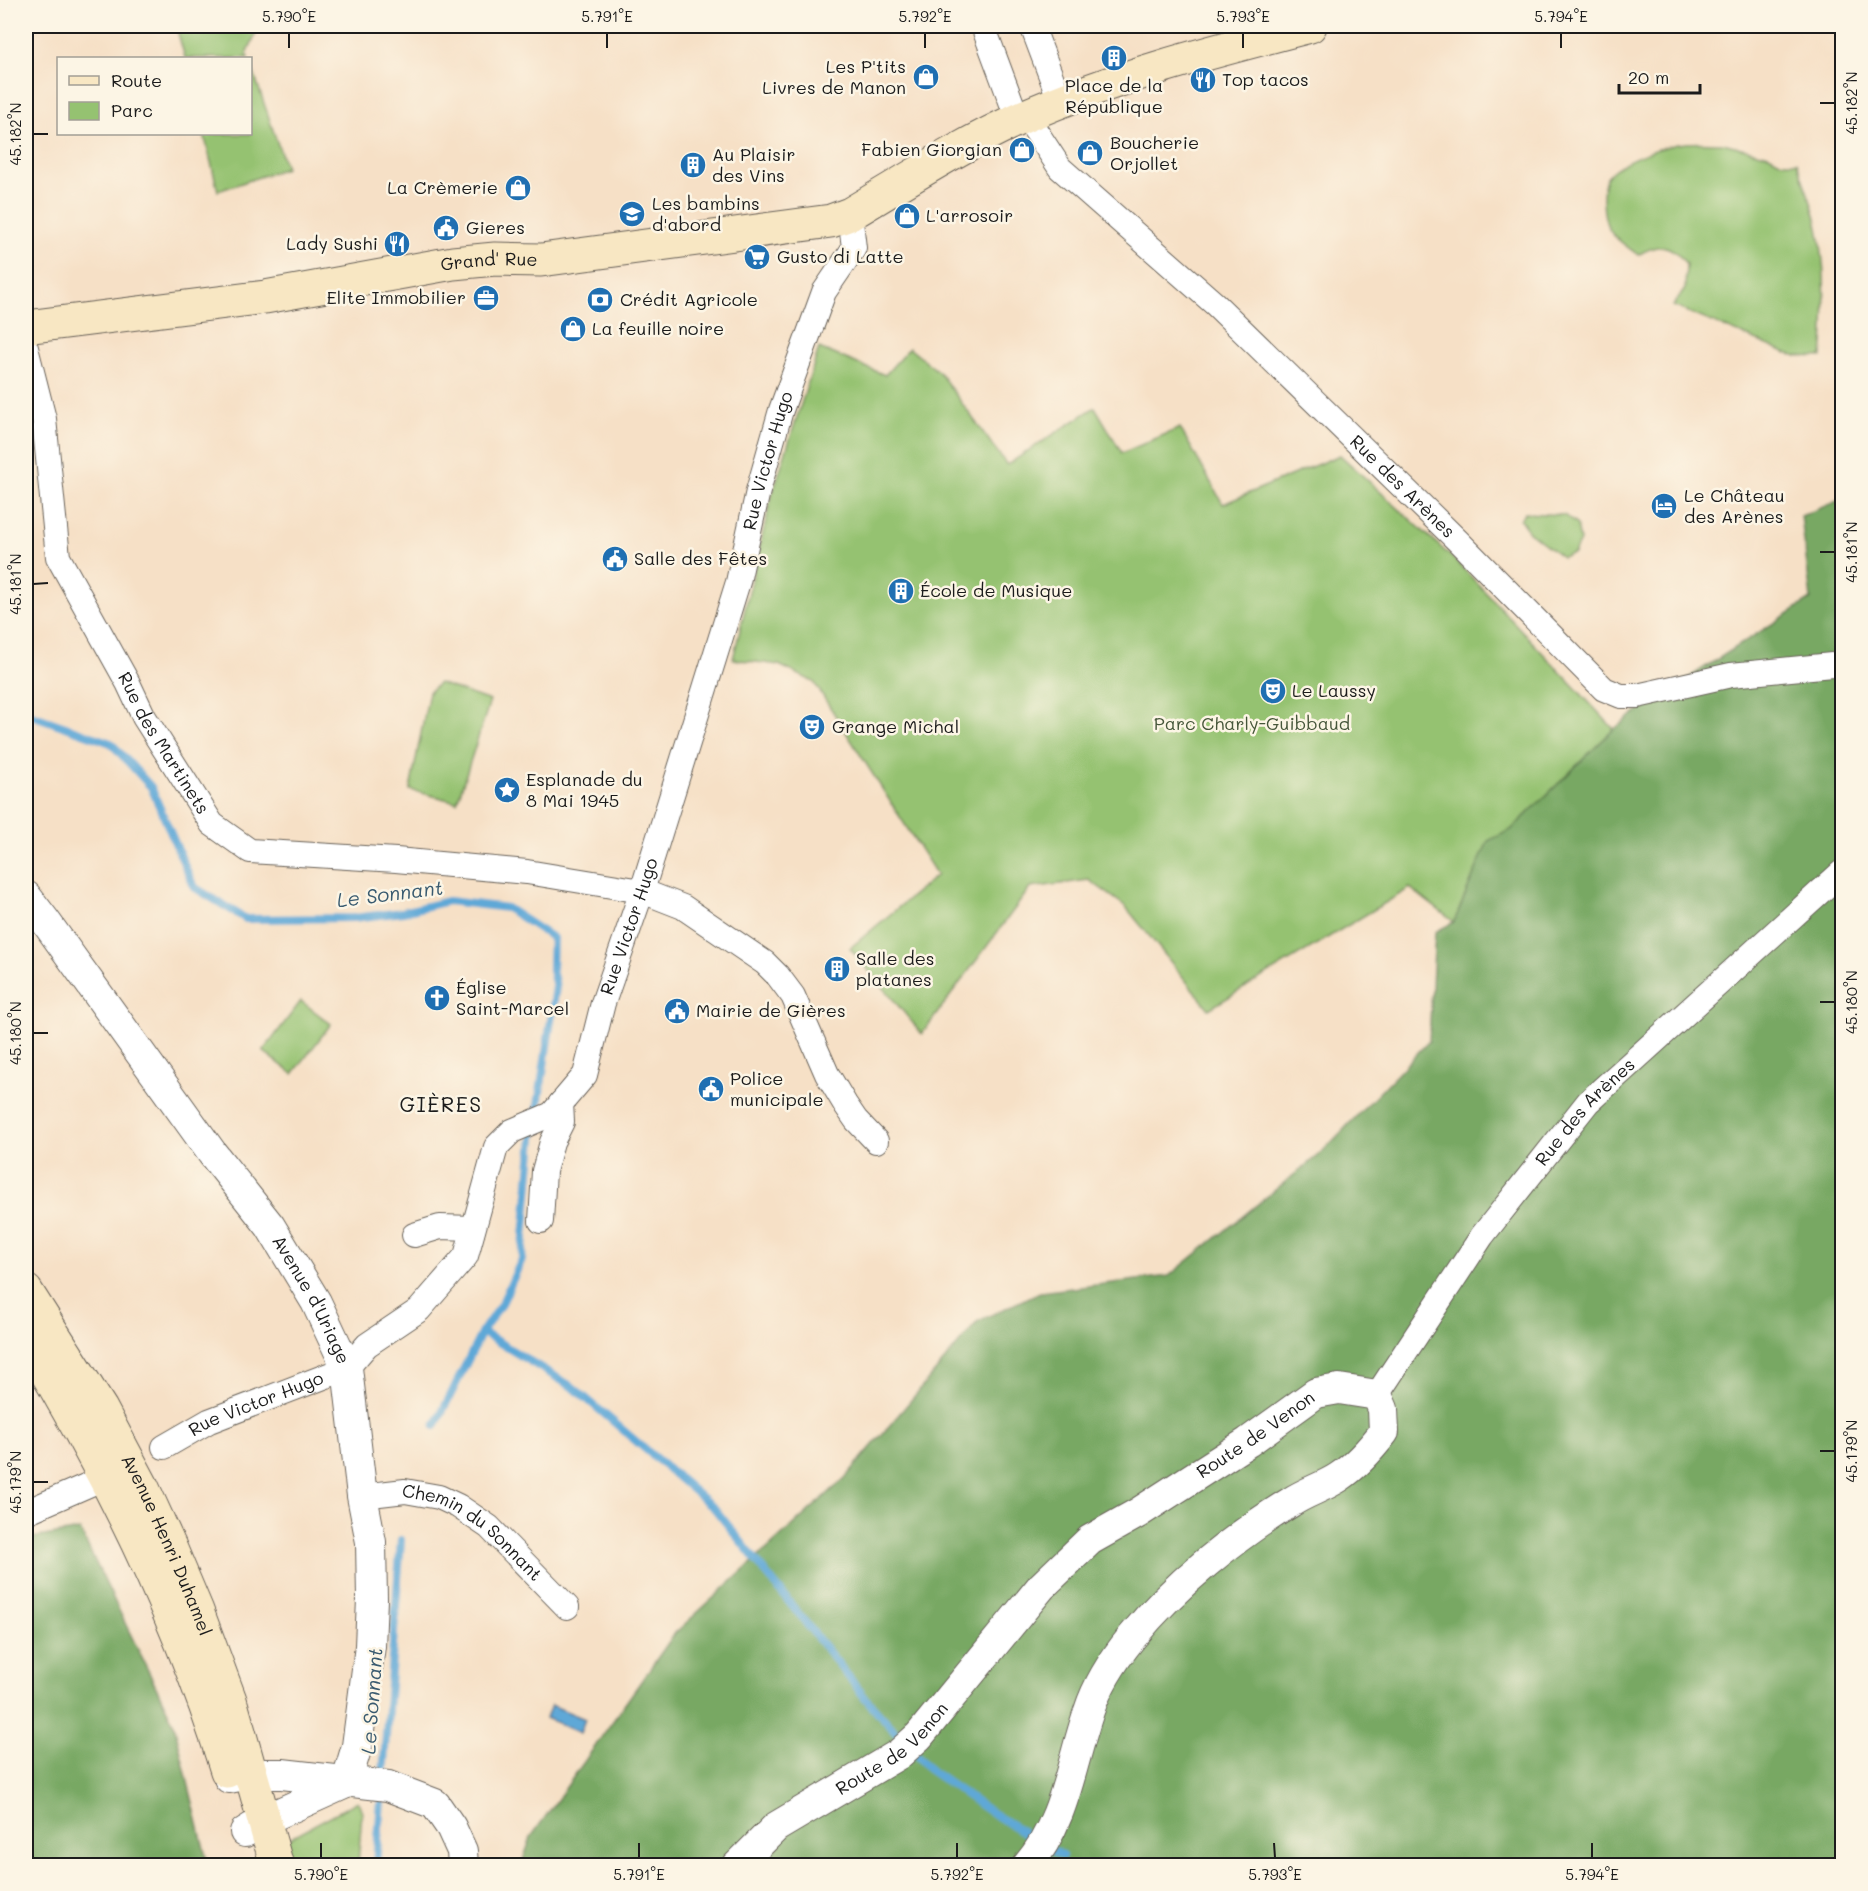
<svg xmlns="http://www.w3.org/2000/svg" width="1868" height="1891" font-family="Mali,sans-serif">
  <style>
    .green { fill: #95c271; stroke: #586f46; stroke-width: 1.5 }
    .forest { fill: #78a863; stroke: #4a6240; stroke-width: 1.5 }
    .water { fill: #5fa8d7; stroke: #3e627a; stroke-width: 1.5 }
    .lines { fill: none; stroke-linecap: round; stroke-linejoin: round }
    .stream { stroke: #5fa8d7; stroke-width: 8 }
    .minor-casing { stroke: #686158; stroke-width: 26 }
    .tertiary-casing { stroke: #686158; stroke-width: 32 }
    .secondary-casing { stroke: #686158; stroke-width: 35 }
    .minor { stroke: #fff; stroke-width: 24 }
    .tertiary { stroke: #fff; stroke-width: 30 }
    .secondary { stroke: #f8e7c3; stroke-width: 33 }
    .ticks { fill: none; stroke: #1c1c1c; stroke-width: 2 }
    .labels { text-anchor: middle; stroke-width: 5; stroke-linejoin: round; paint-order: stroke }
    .poi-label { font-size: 18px; fill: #1c1c1c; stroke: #fcf5e5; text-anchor: start }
    .street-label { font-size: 18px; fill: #1c1c1c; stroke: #fcf5e5 }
    .park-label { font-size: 18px; fill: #46563a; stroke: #fcf5e5 }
    .water-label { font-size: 20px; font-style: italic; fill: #3a5b70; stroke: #fcf5e5 }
    .quarter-label { font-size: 21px; letter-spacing: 1.5px; fill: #1c1c1c; stroke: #fcf5e5 }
    .neatline { fill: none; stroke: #1c1c1c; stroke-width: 2 }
    .ticks-label { font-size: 15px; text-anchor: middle; fill: #1c1c1c }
  </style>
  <rect width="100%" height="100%" fill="#fcf5e5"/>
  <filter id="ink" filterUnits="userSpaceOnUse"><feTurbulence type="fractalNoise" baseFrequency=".0167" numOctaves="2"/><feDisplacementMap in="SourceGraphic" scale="12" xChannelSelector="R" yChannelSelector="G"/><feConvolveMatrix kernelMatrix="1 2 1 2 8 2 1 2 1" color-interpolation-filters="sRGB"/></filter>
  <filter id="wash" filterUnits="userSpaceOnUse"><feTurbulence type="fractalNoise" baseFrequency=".008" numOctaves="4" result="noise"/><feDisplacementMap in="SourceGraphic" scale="24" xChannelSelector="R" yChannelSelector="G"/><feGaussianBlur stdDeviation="1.35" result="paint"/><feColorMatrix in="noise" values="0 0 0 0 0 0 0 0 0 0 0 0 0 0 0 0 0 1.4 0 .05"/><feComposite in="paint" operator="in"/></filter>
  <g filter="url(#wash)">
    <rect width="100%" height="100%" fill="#f6e0c6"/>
    <g class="green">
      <polygon points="176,26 259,26 247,54 248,58 185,58"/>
      <polygon points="251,65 286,168 218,191 204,134 250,134"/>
      <path d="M1723 143 1769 155 1782 162H1797C1803 181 1811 200 1816 219 1827 263 1826 312 1822 357L1794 356 1673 306 1685 289 1686 264C1671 243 1660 242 1638 255 1613 236 1604 234 1603 200 1603 193 1603 183 1607 177 1619 160 1665 145 1686 143 1698 142 1711 143 1723 143Z"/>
      <polygon points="819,348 885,375 909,348 939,372 1007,465 1095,407 1122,453 1180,428 1223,504 1340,455 1458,563 1614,729 1511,830 1454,922 1410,888 1209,1009 1125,906 1089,880 1030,888 922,1034 850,948 937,875 814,682 779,665 733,659 772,495"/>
      <polygon points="1525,513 1564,515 1577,525 1580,541 1574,553 1562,557 1528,531 1520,519"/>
      <polygon points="439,683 490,701 457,802 410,790 429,692"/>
      <polygon points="301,1001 331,1024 293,1074 263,1051"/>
      <polygon points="358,1801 362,1812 358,1865 291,1865 284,1841"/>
    </g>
    <g class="forest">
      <polygon points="1842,499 1842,1865 521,1866 531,1837 675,1633 845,1478 978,1321 1040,1292 1169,1276 1322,1152 1429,1041 1435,932 1454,922 1488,841 1511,830 1614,729 1649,703 1811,599 1801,516"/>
      <polygon points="80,1530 174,1724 208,1865 26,1865 26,1539"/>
    </g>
    <polygon class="water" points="551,1705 585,1719 580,1733 546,1718"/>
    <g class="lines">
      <g class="stream">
        <polyline points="26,713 111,743 151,787 194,887 246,919 354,918 403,912 448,901 507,908 553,938 552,970 556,987 533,1138 522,1259 503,1301 482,1332 435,1426"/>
        <polyline points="482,1332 574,1388 715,1509 867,1700 931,1771 989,1811 1062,1856"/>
        <polyline points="376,1866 401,1540"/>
      </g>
    </g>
  </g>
  <g filter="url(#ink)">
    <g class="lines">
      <defs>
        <g id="minor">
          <polyline points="983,26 1018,120"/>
          <polyline points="1032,26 1061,103"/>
          <path id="s1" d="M1026 116 1060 168 1215 304 1458 541 1604 689 1621 696H1637L1731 675 1842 664"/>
          <path id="s2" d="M26 348 44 419 58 557 128 683 144 717 212 824 250 851 396 860 527 872 642 891 683 907 765 963 778 976 793 996 827 1074 845 1104 856 1120 876 1141"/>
          <polyline points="541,1221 544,1171 552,1142 562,1122 561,1103"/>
          <polyline points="414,1235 440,1227 473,1228"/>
          <path id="s3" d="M1377 1395 1482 1236 1588 1102 1842 872"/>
          <path id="s4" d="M164 1447 209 1421 347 1368 367 1345 419 1310 466 1256 496 1147 512 1131 552 1114 585 1075 603 1003 642 891 738 582 758 491 781 410 824 292 854 248 850 214"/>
          <path id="s5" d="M362 1496 405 1491 439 1497 458 1506 489 1527 567 1607"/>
          <polyline points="26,1512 120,1471"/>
        </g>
        <g id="tertiary">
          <path id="s6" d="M26 896 46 922 212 1153 270 1226 316 1302 347 1368 362 1496 371 1542 372 1599 370 1646 357 1746 346 1783"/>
          <polyline points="229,1778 250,1774 282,1774 388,1786 435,1804 451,1827 462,1851 463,1866"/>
          <polyline points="245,1832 264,1820 346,1783"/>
          <path id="s7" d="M737 1866 776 1827 899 1754 919 1736 1041 1587 1090 1540 1138 1513 1248 1442 1316 1393 1339 1389 1377 1395 1383 1409 1384 1432C1371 1449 1357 1465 1339 1477 1324 1487 1306 1492 1291 1502 1234 1537 1174 1585 1132 1637 1114 1659 1098 1683 1089 1711 1071 1763 1065 1822 1027 1866"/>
        </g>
        <g id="secondary">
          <path id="s8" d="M26 327 265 297 453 263 495 259 541 260 831 221 850 214C907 180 964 143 1025 116 1116 76 1214 51 1310 26"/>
          <path id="s9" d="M26 1291 101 1409 142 1486 170 1547 197 1611 230 1700 277 1866"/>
          <path d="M26 1338C108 1473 181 1620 227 1771"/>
        </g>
      </defs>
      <use href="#minor" class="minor-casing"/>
      <use href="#tertiary" class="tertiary-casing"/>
      <use href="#secondary" class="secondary-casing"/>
      <use href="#minor" class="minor"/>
      <use href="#tertiary" class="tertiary"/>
      <use href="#secondary" class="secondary"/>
    </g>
  </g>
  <path class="ticks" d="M289 33V48M607 33V48M925 33V48M1243 33V48M1561 33V48M1820 103H1835M33 134H48M1820 552H1835M33 584 48 583M1820 1002H1835M33 1033H48M1820 1451H1835M33 1482H48M321 1843V1858M639 1843V1858M957 1843V1858M1274 1843 1275 1858M1592 1843V1858"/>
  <defs>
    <symbol id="building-disc" viewBox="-11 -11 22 22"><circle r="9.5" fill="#1f6fb2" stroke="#fcf5e5"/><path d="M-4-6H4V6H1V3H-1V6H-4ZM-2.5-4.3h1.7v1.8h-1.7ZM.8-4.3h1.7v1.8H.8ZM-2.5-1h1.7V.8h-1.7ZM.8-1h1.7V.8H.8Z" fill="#fff"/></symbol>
    <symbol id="shop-disc" viewBox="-11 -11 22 22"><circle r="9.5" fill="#1f6fb2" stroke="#fcf5e5"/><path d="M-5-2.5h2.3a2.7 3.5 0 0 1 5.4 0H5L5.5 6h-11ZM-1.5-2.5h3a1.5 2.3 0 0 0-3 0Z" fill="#fff"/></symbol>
    <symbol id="restaurant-disc" viewBox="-11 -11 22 22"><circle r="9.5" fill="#1f6fb2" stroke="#fcf5e5"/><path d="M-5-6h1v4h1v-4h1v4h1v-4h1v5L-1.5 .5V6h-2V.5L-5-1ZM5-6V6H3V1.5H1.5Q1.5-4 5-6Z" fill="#fff"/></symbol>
    <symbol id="school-disc" viewBox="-11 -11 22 22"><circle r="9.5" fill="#1f6fb2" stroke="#fcf5e5"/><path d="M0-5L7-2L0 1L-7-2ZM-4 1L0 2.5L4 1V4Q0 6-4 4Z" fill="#fff"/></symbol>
    <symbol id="civic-disc" viewBox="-11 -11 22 22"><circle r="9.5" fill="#1f6fb2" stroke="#fcf5e5"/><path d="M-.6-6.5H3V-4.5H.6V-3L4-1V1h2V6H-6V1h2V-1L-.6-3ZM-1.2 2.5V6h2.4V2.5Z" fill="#fff"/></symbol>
    <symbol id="supermarket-disc" viewBox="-11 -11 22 22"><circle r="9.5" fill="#1f6fb2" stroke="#fcf5e5"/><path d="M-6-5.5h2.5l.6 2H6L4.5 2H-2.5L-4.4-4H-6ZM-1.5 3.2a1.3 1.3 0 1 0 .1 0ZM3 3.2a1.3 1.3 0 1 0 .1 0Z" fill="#fff"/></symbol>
    <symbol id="office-disc" viewBox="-11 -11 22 22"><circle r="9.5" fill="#1f6fb2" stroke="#fcf5e5"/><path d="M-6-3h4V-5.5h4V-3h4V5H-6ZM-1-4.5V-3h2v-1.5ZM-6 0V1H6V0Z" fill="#fff"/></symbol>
    <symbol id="bank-disc" viewBox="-11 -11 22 22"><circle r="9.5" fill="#1f6fb2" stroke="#fcf5e5"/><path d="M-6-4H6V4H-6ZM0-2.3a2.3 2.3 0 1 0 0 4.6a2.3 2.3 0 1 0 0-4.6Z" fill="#fff"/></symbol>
    <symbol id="hotel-disc" viewBox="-11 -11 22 22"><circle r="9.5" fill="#1f6fb2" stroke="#fcf5e5"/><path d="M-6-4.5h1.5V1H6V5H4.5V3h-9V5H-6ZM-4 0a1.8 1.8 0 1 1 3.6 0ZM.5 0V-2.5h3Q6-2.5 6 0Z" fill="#fff"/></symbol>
    <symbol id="theatre-disc" viewBox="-11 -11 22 22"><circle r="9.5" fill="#1f6fb2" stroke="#fcf5e5"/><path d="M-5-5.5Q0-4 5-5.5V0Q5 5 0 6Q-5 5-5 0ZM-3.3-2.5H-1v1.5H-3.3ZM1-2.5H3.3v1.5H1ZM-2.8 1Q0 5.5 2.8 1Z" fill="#fff"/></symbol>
    <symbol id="sight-disc" viewBox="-11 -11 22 22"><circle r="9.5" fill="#1f6fb2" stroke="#fcf5e5"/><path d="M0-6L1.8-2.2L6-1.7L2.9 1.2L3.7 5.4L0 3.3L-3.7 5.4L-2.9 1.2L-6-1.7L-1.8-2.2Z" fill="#fff"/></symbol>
    <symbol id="church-disc" viewBox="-11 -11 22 22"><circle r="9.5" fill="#1f6fb2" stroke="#fcf5e5"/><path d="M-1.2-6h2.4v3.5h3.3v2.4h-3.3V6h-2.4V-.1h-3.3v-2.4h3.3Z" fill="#fff"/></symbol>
  </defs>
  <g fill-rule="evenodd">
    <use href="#building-disc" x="1099" y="43" width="30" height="30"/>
    <use href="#shop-disc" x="911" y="62" width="30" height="30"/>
    <use href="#restaurant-disc" x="1188" y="65" width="30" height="30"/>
    <use href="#shop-disc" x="1007" y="135" width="30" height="30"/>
    <use href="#shop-disc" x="1075" y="138" width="30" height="30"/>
    <use href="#building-disc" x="678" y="150" width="30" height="30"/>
    <use href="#shop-disc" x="503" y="173" width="30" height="30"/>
    <use href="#school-disc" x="617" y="199" width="30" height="30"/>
    <use href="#shop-disc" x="892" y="201" width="30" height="30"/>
    <use href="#civic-disc" x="431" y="213" width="30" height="30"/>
    <use href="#restaurant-disc" x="382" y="229" width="30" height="30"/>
    <use href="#supermarket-disc" x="742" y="242" width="30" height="30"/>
    <use href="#office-disc" x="471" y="283" width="30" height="30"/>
    <use href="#bank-disc" x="585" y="285" width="30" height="30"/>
    <use href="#shop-disc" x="558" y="314" width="30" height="30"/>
    <use href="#hotel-disc" x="1649" y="491" width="30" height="30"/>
    <use href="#civic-disc" x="600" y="544" width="30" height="30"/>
    <use href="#building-disc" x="886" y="576" width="30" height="30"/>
    <use href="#theatre-disc" x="1258" y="676" width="30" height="30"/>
    <use href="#theatre-disc" x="797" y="712" width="30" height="30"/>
    <use href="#sight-disc" x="492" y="775" width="30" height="30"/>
    <use href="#building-disc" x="822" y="954" width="30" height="30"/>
    <use href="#church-disc" x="422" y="983" width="30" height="30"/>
    <use href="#civic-disc" x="662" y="996" width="30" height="30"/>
    <use href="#civic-disc" x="696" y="1074" width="30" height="30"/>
  </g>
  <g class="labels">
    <g class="poi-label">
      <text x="906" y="73" text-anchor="end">Les P'tits<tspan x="906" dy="21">Livres de Manon</tspan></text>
      <text x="1222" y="86">Top tacos</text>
      <text x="1114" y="92" text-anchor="middle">Place de la<tspan x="1114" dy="21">République</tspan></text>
      <text x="1110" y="149">Boucherie<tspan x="1110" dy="21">Orjollet</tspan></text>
      <text x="1002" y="156" text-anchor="end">Fabien Giorgian</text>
      <text x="712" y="161">Au Plaisir<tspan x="712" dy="21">des Vins</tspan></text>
      <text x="498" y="194" text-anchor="end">La Crèmerie</text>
      <text x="652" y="210">Les bambins<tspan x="652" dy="21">d'abord</tspan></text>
      <text x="926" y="222">L'arrosoir</text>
      <text x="466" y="234">Gieres</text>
      <text x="378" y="250" text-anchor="end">Lady Sushi</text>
      <text x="777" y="263">Gusto di Latte</text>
      <text x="466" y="304" text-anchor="end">Elite Immobilier</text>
      <text x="620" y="306">Crédit Agricole</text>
      <text x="592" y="335">La feuille noire</text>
      <text x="1684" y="502">Le Château<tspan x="1684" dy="21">des Arènes</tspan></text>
      <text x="634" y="565">Salle des Fêtes</text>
      <text x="920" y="597">École de Musique</text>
      <text x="1292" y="697">Le Laussy</text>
      <text x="832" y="733">Grange Michal</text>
      <text x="526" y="786">Esplanade du<tspan x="526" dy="21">8 Mai 1945</tspan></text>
      <text x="856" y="965">Salle des<tspan x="856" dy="21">platanes</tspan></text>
      <text x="456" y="994">Église<tspan x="456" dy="21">Saint-Marcel</tspan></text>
      <text x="696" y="1017">Mairie de Gières</text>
      <text x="730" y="1085">Police<tspan x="730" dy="21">municipale</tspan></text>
    </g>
    <g class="street-label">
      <text dy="6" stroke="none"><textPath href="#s8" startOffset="468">Grand' Rue</textPath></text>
      <text dy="6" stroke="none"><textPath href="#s4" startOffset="1236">Rue Victor Hugo</textPath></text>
      <text dy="6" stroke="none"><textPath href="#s1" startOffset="530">Rue des Arènes</textPath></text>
      <text dy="6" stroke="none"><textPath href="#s2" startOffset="426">Rue des Martinets</textPath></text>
      <text dy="6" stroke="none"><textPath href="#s4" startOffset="750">Rue Victor Hugo</textPath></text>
      <text dy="6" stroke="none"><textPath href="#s3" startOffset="352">Rue des Arènes</textPath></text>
      <text dy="6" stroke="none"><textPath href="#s6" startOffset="495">Avenue d'Uriage</textPath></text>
      <text dy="6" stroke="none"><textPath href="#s4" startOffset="102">Rue Victor Hugo</textPath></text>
      <text dy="6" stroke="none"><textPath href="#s7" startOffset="682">Route de Venon</textPath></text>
      <text dy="6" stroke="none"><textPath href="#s5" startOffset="124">Chemin du Sonnant</textPath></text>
      <text dy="6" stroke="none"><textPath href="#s9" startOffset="291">Avenue Henri Duhamel</textPath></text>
      <text dy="6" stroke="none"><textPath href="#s7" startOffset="196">Route de Venon</textPath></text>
    </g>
    <g class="park-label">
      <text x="1252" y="730">Parc Charly-Guibbaud</text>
    </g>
    <g class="water-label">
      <text transform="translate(390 894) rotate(-7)" y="7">Le Sonnant</text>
      <text transform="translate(372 1701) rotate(-86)" y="7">Le Sonnant</text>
    </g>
    <g class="quarter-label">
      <text x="441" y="1112">GIÈRES</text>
    </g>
  </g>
  <rect width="1868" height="1891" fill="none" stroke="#fcf5e5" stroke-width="66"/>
  <rect x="57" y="57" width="195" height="78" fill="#fcf5e5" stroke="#a29e95" stroke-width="1.5"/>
  <rect x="69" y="76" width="30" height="9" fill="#f8e7c3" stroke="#a29e95" stroke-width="1.5"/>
  <text x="111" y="87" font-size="18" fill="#1c1c1c">Route</text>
  <rect x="69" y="102" width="30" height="18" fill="#95c271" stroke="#a29e95" stroke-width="1.5"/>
  <text x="111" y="117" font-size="18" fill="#1c1c1c">Parc</text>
  <path d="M1619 84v9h81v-9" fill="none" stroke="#1c1c1c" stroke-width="3"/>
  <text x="1628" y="84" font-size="18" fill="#1c1c1c" stroke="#fcf5e5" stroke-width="4.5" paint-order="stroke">20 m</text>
  <rect x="33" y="33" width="1802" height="1825" class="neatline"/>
  <g class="ticks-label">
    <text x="289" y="22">5.790°E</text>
    <text x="607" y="22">5.791°E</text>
    <text x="925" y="22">5.792°E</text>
    <text x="1243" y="22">5.793°E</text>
    <text x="1561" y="22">5.794°E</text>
    <text transform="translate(1852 103) rotate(-90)" y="5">45.182°N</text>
    <text transform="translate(16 134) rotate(-90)" y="5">45.182°N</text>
    <text transform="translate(1852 552) rotate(-90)" y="5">45.181°N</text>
    <text transform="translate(16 584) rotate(-90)" y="5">45.181°N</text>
    <text transform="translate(1852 1002) rotate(-90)" y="5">45.180°N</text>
    <text transform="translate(16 1033) rotate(-90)" y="5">45.180°N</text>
    <text transform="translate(1852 1451) rotate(-90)" y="5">45.179°N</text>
    <text transform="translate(16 1482) rotate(-90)" y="5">45.179°N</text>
    <text x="321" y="1880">5.790°E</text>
    <text x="639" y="1880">5.791°E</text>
    <text x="957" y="1880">5.792°E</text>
    <text x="1275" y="1880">5.793°E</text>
    <text x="1592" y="1880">5.794°E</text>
  </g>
</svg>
